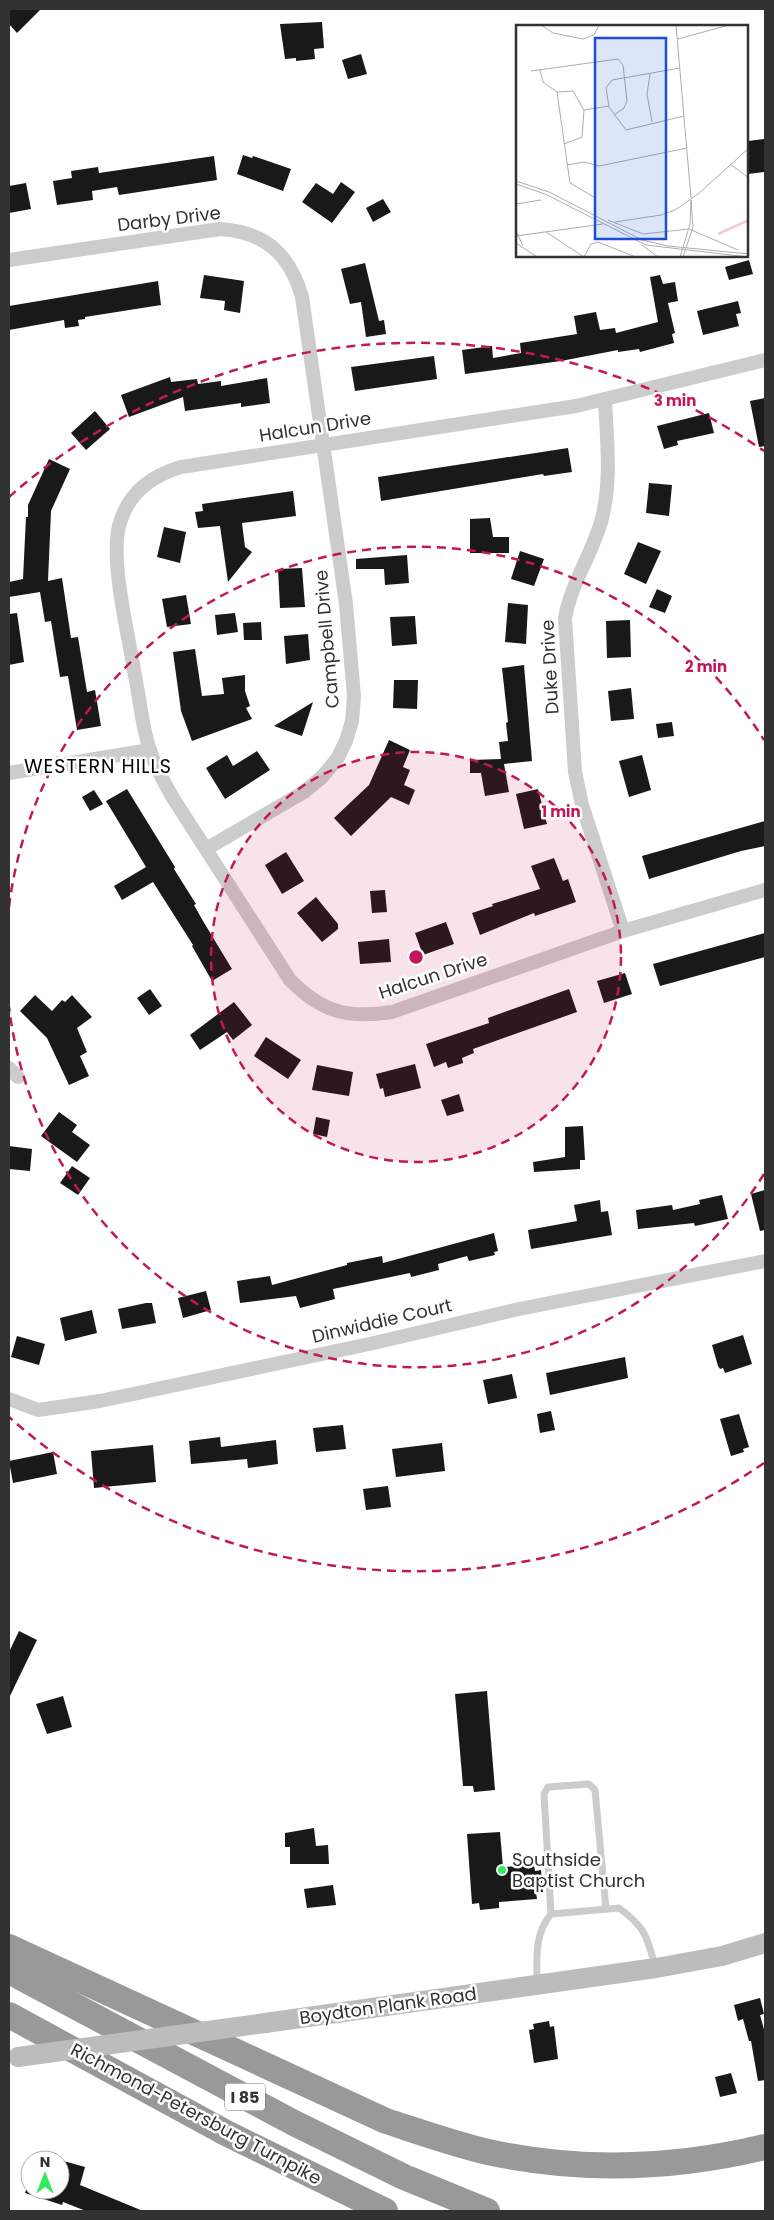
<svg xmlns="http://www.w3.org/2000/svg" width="774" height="2220" font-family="Poppins,sans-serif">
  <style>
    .building { fill: #191919 }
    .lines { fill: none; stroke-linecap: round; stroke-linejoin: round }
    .service { stroke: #ccc; stroke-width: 7 }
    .minor { stroke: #ccc; stroke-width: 14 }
    .secondary { stroke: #bcbcbc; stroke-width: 20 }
    .motorway { stroke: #999; stroke-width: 26 }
    .secondary-bridge { stroke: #bcbcbc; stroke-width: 20 }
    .ring { fill: none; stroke: #c2185b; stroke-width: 2.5; stroke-dasharray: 9 6 }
    .poi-dot { fill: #34ea5f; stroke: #fff; stroke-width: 2 }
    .labels { text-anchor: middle; stroke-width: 5; stroke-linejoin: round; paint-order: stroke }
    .shield { fill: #fff; stroke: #707070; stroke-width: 1 }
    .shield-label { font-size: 16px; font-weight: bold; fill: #323232 }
    .street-label { font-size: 18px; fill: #323232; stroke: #fff }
    .poi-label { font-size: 18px; fill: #323232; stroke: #fff; text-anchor: start }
    .neighbourhood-label { font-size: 19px; letter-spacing: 1px; fill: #000; stroke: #fff }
    .inset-river { fill: none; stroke: #eecdd7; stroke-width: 2.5 }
    .inset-road { fill: none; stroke: #adadad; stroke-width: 1 }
    .view { fill: #1d4ed8; fill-opacity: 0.15; stroke: #1d4ed8; stroke-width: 2.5 }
    .inset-edge { fill: none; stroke: #323232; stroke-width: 2.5 }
    .centre { fill: #c2185b; stroke: #fff; stroke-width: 2.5 }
    .ring-label { font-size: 15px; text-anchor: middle; font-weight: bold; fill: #c2185b; stroke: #fff; stroke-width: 5; stroke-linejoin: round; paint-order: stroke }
  </style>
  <rect width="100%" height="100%" fill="#fff"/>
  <g class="building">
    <polygon points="9,9 41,9 17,33 9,24"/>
    <polygon points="322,22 324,48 314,49 315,59 296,61 296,58 285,59 280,24"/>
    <polygon points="361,54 367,74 348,79 342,60"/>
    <polygon points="765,139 765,172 748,174 748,141"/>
    <polygon points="243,155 252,158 253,156 291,169 283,191 237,174"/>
    <polygon points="214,156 217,180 119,195 117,187 92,191 93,200 57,205 53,181 72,178 71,171 98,167 99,173"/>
    <polygon points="341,182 355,192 332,223 302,202 316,183 333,194"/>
    <polygon points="26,183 31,209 9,213 9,186"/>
    <polygon points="383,199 391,212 373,222 366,208"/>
    <polygon points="749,260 753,274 729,280 725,267"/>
    <polygon points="365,263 379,321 384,320 386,334 366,337 361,302 350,304 341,269"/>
    <polygon points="204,275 244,281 240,313 224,310 225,301 200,298"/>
    <polygon points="660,275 663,284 675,282 678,301 668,303 675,333 672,334 674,343 640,352 639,349 618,352 618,350 561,361 465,374 462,350 492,346 493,358 521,353 520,343 577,334 574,316 596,312 600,330 615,328 616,333 658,322 650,277"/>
    <polygon points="158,281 161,305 85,317 85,319 78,320 79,326 65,328 64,320 9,330 9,306"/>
    <polygon points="738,301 741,313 736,314 739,326 703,335 697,311"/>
    <polygon points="434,356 437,379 355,391 351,367"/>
    <polygon points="170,377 171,382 197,379 198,384 221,381 221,386 267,378 270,403 241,407 241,403 185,411 183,397 129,417 121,395"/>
    <polygon points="765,398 765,446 759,447 750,401"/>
    <polygon points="95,411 110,429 86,450 71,433"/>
    <polygon points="709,413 714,433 677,441 678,445 664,449 657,426"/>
    <polygon points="568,448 572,472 544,476 543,474 381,501 378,477"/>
    <polygon points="49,459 70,469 51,511 48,581 62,578 71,638 78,637 87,692 95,690 101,726 77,730 68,676 60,677 51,621 45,622 40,592 9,597 9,582 23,579 26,517 28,517 28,505"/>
    <polygon points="649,483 672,485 669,516 646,513"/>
    <polygon points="293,491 296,516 242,523 245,547 252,552 228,582 220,526 198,528 195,512 203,511 202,504"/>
    <polygon points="490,518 493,537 509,537 509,553 470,553 470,519"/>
    <polygon points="164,527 186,532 180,563 157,557"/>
    <polygon points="638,542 661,551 646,584 624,574"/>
    <polygon points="520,551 544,559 534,586 511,579"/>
    <polygon points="407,555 409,583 385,585 384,569 356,569 356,559"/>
    <polygon points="302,568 305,607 280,608 278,569"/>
    <polygon points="657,589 672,596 665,613 649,607"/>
    <polygon points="186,595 191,624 167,627 162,599"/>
    <polygon points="508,603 528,605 526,644 505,642"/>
    <polygon points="17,613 24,662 9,665 9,614"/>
    <polygon points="235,613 238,632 217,635 215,615"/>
    <polygon points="415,616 417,644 392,646 390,617"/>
    <polygon points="630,620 631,657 607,658 606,621"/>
    <polygon points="261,622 262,640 244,640 243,623"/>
    <polygon points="308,634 310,660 286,664 284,636"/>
    <polygon points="195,649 202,696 224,694 222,678 245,675 245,691 250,706 246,708 252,719 192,741 181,711 173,652"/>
    <polygon points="524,665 532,761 504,764 509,792 485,796 481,773 470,773 470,760 501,759 499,742 508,741 506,723 508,722 502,668"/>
    <polygon points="394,680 418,680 417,709 393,708"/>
    <polygon points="631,688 634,719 611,721 608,691"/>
    <polygon points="313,702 302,736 274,726"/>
    <polygon points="672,722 674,736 658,738 656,724"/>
    <polygon points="389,740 410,750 403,767 410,770 404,785 415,790 409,805 391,797 351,836 334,818 369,785"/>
    <polygon points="257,751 270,770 225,799 206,768 227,755 233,766"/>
    <polygon points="642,755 651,790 629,797 619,761"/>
    <polygon points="127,789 175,867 174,869 196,904 194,905 203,921 232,969 212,981 192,946 193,945 153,882 122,900 114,886 146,867 106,801"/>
    <polygon points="538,789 547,824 524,829 516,794"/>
    <polygon points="94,790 103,804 90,811 82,797"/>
    <polygon points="765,821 765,846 741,851 649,879 642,856"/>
    <polygon points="286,852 304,881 282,894 265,865"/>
    <polygon points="554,858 563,881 568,879 576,902 535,916 534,913 480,935 472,913 493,906 492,904 540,889 531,866"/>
    <polygon points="385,890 387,912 372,913 370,891"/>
    <polygon points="316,897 338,924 338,929 322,942 297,913"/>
    <polygon points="446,922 454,944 423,955 415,933"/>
    <polygon points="765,933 765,957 660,986 653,964"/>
    <polygon points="389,939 391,962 360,964 358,942"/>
    <polygon points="625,973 632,994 604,1003 597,981"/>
    <polygon points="150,989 162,1006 149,1015 137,998"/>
    <polygon points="569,989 577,1012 473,1049 474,1053 462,1058 463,1063 448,1068 446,1062 434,1067 426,1044 489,1023 488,1018"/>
    <polygon points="35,995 52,1011 62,1000 65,1002 72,995 92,1017 77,1028 87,1052 80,1056 89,1076 69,1085 47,1038 20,1011"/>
    <polygon points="234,1002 252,1025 233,1040 227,1032 200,1050 190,1035"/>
    <polygon points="266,1037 301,1060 288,1079 254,1056"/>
    <polygon points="415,1064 421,1088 385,1097 383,1088 380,1089 376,1074"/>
    <polygon points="317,1065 353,1072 349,1096 312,1090"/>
    <polygon points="459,1094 464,1111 447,1116 441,1100"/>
    <polygon points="59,1112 77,1125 72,1132 90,1145 77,1162 41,1136"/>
    <polygon points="316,1117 330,1120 327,1137 313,1134"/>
    <polygon points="583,1126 585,1160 580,1160 580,1169 534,1172 533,1162 565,1157 565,1127"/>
    <polygon points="9,1146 32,1149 30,1171 9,1169"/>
    <polygon points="72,1166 90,1178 78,1195 60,1183"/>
    <polygon points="765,1190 765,1230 760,1231 751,1194"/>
    <polygon points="722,1195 728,1219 695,1226 694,1223 638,1229 636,1210 672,1205 673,1210 700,1204 699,1200"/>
    <polygon points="600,1200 601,1212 608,1211 612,1235 531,1249 528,1230 577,1221 574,1205"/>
    <polygon points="494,1233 498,1251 494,1252 495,1255 469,1261 467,1256 438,1264 439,1270 411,1277 410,1273 333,1289 335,1299 300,1308 296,1296 240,1303 237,1281 270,1276 272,1285 347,1265 347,1263 382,1256 383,1263"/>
    <polygon points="206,1291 211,1310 183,1318 178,1298"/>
    <polygon points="146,1303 152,1303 156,1323 122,1329 118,1309"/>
    <polygon points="92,1310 97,1333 65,1341 60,1318"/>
    <polygon points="743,1335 752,1364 725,1373 723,1368 720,1369 718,1366 712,1345"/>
    <polygon points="17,1336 45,1344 39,1365 11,1357"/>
    <polygon points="625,1357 628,1378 550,1395 546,1373"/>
    <polygon points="512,1374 517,1398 488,1404 483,1380"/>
    <polygon points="551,1411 555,1430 540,1433 537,1414"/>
    <polygon points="739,1414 749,1447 743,1449 744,1452 731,1456 720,1419"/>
    <polygon points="343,1425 346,1449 316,1452 313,1428"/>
    <polygon points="220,1437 221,1447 276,1440 278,1464 248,1468 247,1459 191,1464 189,1441"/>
    <polygon points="442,1443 445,1471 396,1477 392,1449"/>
    <polygon points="153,1445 156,1482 94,1488 91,1451"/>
    <polygon points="53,1452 57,1474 13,1483 9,1461"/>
    <polygon points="388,1486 391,1507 366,1510 363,1489"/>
    <polygon points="19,1631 37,1640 9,1698 9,1652"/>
    <polygon points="487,1691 495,1790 474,1792 473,1786 463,1786 455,1694"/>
    <polygon points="63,1696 72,1727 47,1734 36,1704"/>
    <polygon points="314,1828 316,1846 328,1845 329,1864 290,1864 290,1847 285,1847 285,1833"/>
    <polygon points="500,1832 503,1867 534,1865 535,1871 541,1870 543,1892 536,1892 537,1899 499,1902 499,1908 480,1910 479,1903 472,1904 467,1834"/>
    <polygon points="333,1885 336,1905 307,1908 304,1889"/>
    <polygon points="760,1998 764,2014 760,2015 765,2033 765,2080 758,2081 751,2041 749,2041 743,2019 738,2021 734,2005"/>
    <polygon points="549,2021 550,2027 554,2026 558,2059 534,2063 529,2030 534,2029 533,2024"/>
    <polygon points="731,2073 737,2093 720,2097 715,2077"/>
    <polygon points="60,2160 85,2167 80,2185 143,2211 86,2211 63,2202 62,2205 25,2193 26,2190 60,2190"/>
  </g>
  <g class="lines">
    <g class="service">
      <polyline points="551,1914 544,1794 548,1787 589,1784 595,1790 606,1909"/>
      <path d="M537 1982C537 1957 534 1935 551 1914L619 1908C645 1927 647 1936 655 1966"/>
    </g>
    <g class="minor">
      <path d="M9 260 220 229C266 232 290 255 302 297L346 604 354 696 352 721 346 741 337 759 322 777 304 792 206 849"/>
      <path d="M765 360 576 406 181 467C151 476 127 494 119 526 110 562 129 637 135 676 140 700 142 727 150 750 155 767 164 782 173 798L290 980C322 1012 347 1019 392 1012L623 931 765 890"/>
      <path d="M605 401C607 441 612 483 601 522 591 556 571 584 565 618L575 772 582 805 623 931"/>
      <polyline points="9,773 150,750"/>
      <polyline points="9,1068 18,1077"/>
      <polyline points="9,1399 38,1410 100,1401 374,1343 519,1309 765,1261"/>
    </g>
    <polyline class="secondary" points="265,2023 656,1968 722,1956 765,1943"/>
    <g class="motorway">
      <path d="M9 1947 386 2121C420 2132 453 2144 488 2152 580 2172 674 2169 765 2147"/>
      <polyline points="9,1971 294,2123 404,2177 487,2211"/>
      <polyline points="9,2015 226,2133 385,2211"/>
    </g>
    <polyline class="secondary-bridge" points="18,2057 265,2023"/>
  </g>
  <circle cx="416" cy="957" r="205" fill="#c2185b" fill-opacity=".12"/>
  <g class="ring">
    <circle cx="416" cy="957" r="205"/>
    <path d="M764 1174A410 410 0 0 1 9 1007M9 907A410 410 0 0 1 764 740"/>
    <path d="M764 1463A614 614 0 0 1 9 1417M9 497A614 614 0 0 1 764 451"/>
  </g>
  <circle class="poi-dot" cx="502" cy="1870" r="5"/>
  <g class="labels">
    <rect class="shield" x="225" y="2083.5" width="40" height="27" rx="4"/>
    <g class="shield-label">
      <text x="245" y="2103">I 85</text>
    </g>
    <g class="street-label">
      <text transform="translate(169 219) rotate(-7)" y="6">Darby Drive</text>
      <text transform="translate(315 427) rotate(-9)" y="6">Halcun Drive</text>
      <text transform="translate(327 639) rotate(-95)" y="6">Campbell Drive</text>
      <text transform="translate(550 667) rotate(-93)" y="6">Duke Drive</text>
      <text transform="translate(433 976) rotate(-18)" y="6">Halcun Drive</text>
      <text transform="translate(382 1321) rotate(-13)" y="6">Dinwiddie Court</text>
      <text transform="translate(388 2006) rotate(-8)" y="6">Boydton Plank Road</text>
      <text transform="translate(196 2114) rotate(28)" y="6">Richmond-Petersburg Turnpike</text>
    </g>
    <g class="poi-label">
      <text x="512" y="1866">Southside<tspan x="512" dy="21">Baptist Church</tspan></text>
    </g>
    <g class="neighbourhood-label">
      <text x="98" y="773">WESTERN HILLS</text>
    </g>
  </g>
  <g transform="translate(516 25)">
    <rect width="232" height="232" fill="#fff"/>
    <path class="inset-river" d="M202 209 233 195"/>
    <path class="inset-road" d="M25 0 37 8 67 14 78 10 83 0M160 0 175 173M162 14 213 0M164 43 96 55 90 63 93 82 110 105 168 91M24 45 27 57 41 67M15 46 102 34 107 40 111 76 108 83 98 90M134 49 131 69 136 97M41 67 54 158 78 172M41 67 57 66 68 85 66 112 48 119M68 85 93 81M214 139 233 153M51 140 68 137 83 141 171 123M0 156 33 167 126 215 152 221 233 229M0 159 29 169 130 220 232 232M0 179 25 175M92 195 127 209 173 204 222 225M99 197 145 190 159 185 182 169 233 123M0 206 7 221M30 207 68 232M0 211 87 199M0 218 21 232M126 220 142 232M68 232 75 219 82 217 120 232M164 232 174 199 175 175M167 232 177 202 175 175"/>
    <path class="view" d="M79 13H150V214H79Z"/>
    <rect width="232" height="232" class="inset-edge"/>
  </g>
  <circle cx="416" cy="957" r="8" class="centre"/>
  <g class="ring-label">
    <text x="675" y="406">3 min</text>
    <text x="706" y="672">2 min</text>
    <text x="561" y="817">1 min</text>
  </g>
  <rect width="774" height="2220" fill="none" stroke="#323232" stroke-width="20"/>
  <g transform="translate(45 2175)"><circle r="24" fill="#ffffff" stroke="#adadad"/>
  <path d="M0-4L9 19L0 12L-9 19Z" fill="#34ea5f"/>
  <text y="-8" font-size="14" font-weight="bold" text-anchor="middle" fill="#323232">N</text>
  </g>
</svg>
